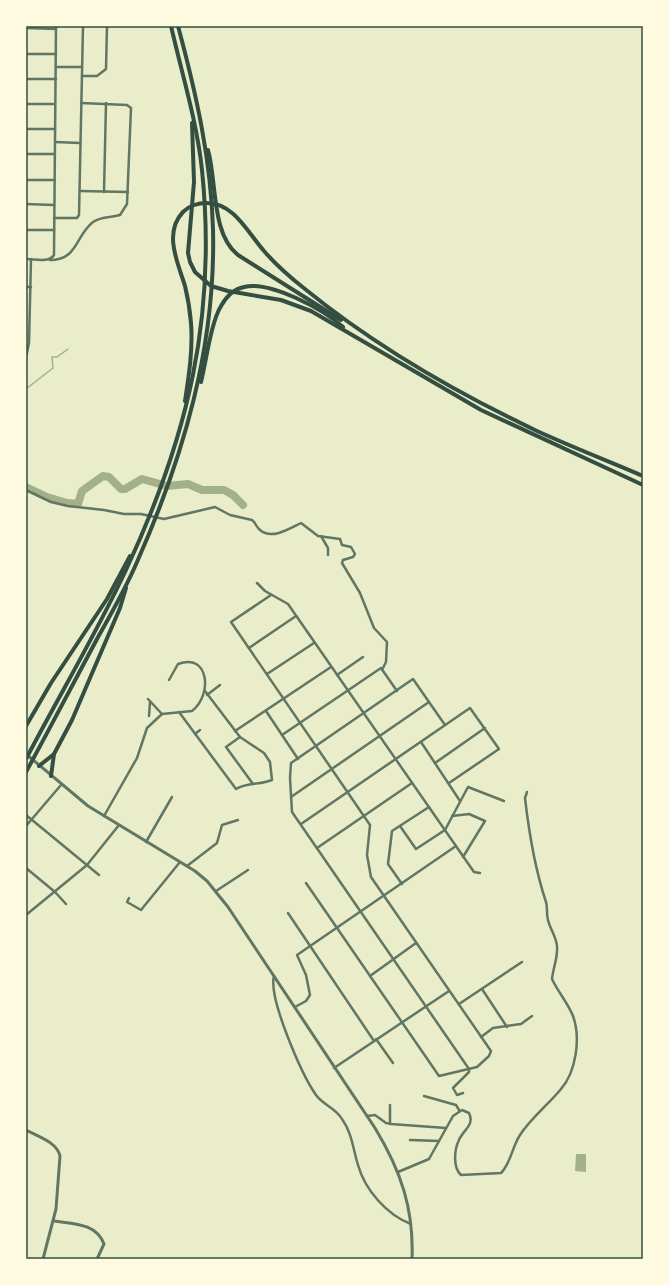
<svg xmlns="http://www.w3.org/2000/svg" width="669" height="1285" font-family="'DM Sans',sans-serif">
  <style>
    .water { fill: #a3b18a }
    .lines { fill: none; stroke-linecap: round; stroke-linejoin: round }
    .stream { stroke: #a3b18a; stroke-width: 1.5 }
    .river { stroke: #a3b18a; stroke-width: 8 }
    .minor { stroke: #617663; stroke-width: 2.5 }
    .tertiary { stroke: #617663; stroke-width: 3 }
    .trunk { stroke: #344e41; stroke-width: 4 }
    .neatline { fill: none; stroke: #344e41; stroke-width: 1.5 }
  </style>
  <rect width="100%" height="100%" fill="#e9edc9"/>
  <polygon class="water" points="576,1154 586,1154 586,1172 575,1171"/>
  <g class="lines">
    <polyline class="stream" points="26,389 53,368 52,357 57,357 68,349"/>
    <polyline class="river" points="26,487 47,497 67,503 78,504 82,491 103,476 109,477 121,489 125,489 142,479 167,486 188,484 202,490 224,490 233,495 243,505"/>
    <g class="minor">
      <polyline points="26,28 56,29"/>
      <polyline points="26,54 56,54"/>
      <polyline points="56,67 82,67"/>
      <polyline points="82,76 97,76 106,69 107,26"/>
      <polyline points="26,79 56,79"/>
      <polyline points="26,104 55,104"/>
      <polyline points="26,129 55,129"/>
      <polyline points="55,142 80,143"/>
      <polyline points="26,154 55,154"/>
      <polyline points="26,180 55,180"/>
      <polyline points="80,191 128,192"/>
      <polyline points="104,192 106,103"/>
      <polyline points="26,204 54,205"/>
      <polyline points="54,218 77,218 79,215 83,26"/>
      <polyline points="26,230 54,230"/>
      <path d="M26 259C35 259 49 263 54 255L56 26"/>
      <path d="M50 260C78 260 75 236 93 222 102 216 110 218 120 215L127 204 131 108 127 105 81 103"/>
      <polyline points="26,287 31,287"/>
      <polyline points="26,358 29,343 31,259"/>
      <path d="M26 490 51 502 68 506 104 510 124 514H141L164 519 215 507 230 515 252 520C256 523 256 527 260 530 272 540 289 529 301 523L318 536 340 539 342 545 351 547 355 554 353 557 343 560 342 563 360 593 374 628 387 642 386 662 382 670"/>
      <polyline points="321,536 328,548 328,555"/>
      <polyline points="257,583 265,591 288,604 474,872 480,873"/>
      <polyline points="271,595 231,622 370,825 367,855 371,877 491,1051 489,1056 477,1067 439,1076 306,883"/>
      <polyline points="249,648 296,616"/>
      <polyline points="267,674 314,643"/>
      <polyline points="337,675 363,657"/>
      <polyline points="207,695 220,685"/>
      <polyline points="148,699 162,714"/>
      <polyline points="266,711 298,759"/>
      <path d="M179 712 236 789C248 782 260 785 272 780L270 762 264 753 240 737 205 691"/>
      <polyline points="149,716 150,702"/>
      <polyline points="445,725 413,679 291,763 290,778 292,812 469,1069 469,1072 453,1088 457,1095 463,1093"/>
      <polyline points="235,731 331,667"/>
      <polyline points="195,734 200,730"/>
      <polyline points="282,735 381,668 397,691"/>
      <polyline points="240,737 226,747 253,784"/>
      <polyline points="421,742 460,801"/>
      <polyline points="435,763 485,728"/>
      <polyline points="291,797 429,702"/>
      <polyline points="26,815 99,875"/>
      <path d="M104 816 137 758 147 728 162 714 192 711C213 695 209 652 178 664L169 680"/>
      <polyline points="452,816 469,814 485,821 463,857"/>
      <polyline points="301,824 470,708 499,749 449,783"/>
      <polyline points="26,826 61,785"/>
      <polyline points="400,826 416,849 445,830 468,787 504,801"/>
      <polyline points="146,842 172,797"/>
      <polyline points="317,848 412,783"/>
      <polyline points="187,866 217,843 222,825 238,820"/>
      <polyline points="26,868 55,892 66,904"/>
      <polyline points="402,884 388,864 392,831 429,807"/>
      <polyline points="216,891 248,870"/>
      <polyline points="129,898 127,902 141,910 180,862"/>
      <polyline points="288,913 374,1041"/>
      <polyline points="26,915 87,865 119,825"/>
      <path d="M274 976C268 998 302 1075 316 1095 323 1105 336 1108 342 1119 352 1133 353 1149 358 1165 365 1190 387 1215 411 1224"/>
      <polyline points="370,976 416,943"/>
      <polyline points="482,989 507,1027"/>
      <polyline points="459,1004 522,962"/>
      <polyline points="295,1007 306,1001 310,995 306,975 297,955 456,846"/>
      <polyline points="481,1037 493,1028 521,1024 532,1016"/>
      <polyline points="376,1039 393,1063"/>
      <polyline points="334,1068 449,991"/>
      <polyline points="424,1096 456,1105 459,1110"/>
      <polyline points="367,1116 375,1115 386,1123 391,1124 446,1128"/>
      <polyline points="390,1124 390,1105"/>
      <polyline points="410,1140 439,1141"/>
      <path d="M398 1172 429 1159 453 1116 462 1110 469 1113C475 1125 463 1130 459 1140 454 1150 453 1168 461 1175L501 1173C511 1163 512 1147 520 1135 531 1118 548 1105 561 1089 576 1072 581 1038 573 1016 568 1003 558 992 552 979 553 968 558 958 557 946 556 936 550 929 548 920 546 914 548 908 546 902 535 869 529 833 525 798L527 792"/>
    </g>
    <g class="tertiary">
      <path d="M26 754 88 806 195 871 207 881 228 907 375 1128C401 1171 414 1209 412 1259"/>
      <path d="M26 1130C37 1136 57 1142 60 1156L56 1209 43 1259"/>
      <path d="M54 1221C74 1224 96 1223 104 1244L97 1259"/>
    </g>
    <g class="trunk">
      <polyline points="192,123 194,182 188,253 190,262 195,272 211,286 228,291 281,300 311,311 481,410 643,485"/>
      <path d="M208 150C217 182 211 234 238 255L341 320"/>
      <path d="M201 382C206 362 211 322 221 306 226 297 234 289 244 287 270 280 324 310 343 327"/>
      <path d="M185 401C189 375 193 349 191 323 190 311 188 298 185 286 178 263 163 233 183 212 189 206 198 203 207 203 234 203 248 233 264 251 276 265 291 278 305 289 375 346 455 392 537 431 572 447 608 461 643 476"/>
      <polyline points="26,726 51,683 107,599 130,556"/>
      <path d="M26 759C59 696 96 634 126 570 188 437 217 317 202 170 197 122 182 74 171 26"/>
      <polyline points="39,766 54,754 72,720 120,608 126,588"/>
      <path d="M26 772C50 728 73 684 97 639 111 614 126 588 137 562 184 456 216 345 213 229 211 159 196 93 178 26"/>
      <polyline points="51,776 54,754"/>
    </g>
  </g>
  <rect width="669" height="1285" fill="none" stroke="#fefae0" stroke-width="54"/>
  <rect x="27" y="27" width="615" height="1231" class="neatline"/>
</svg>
